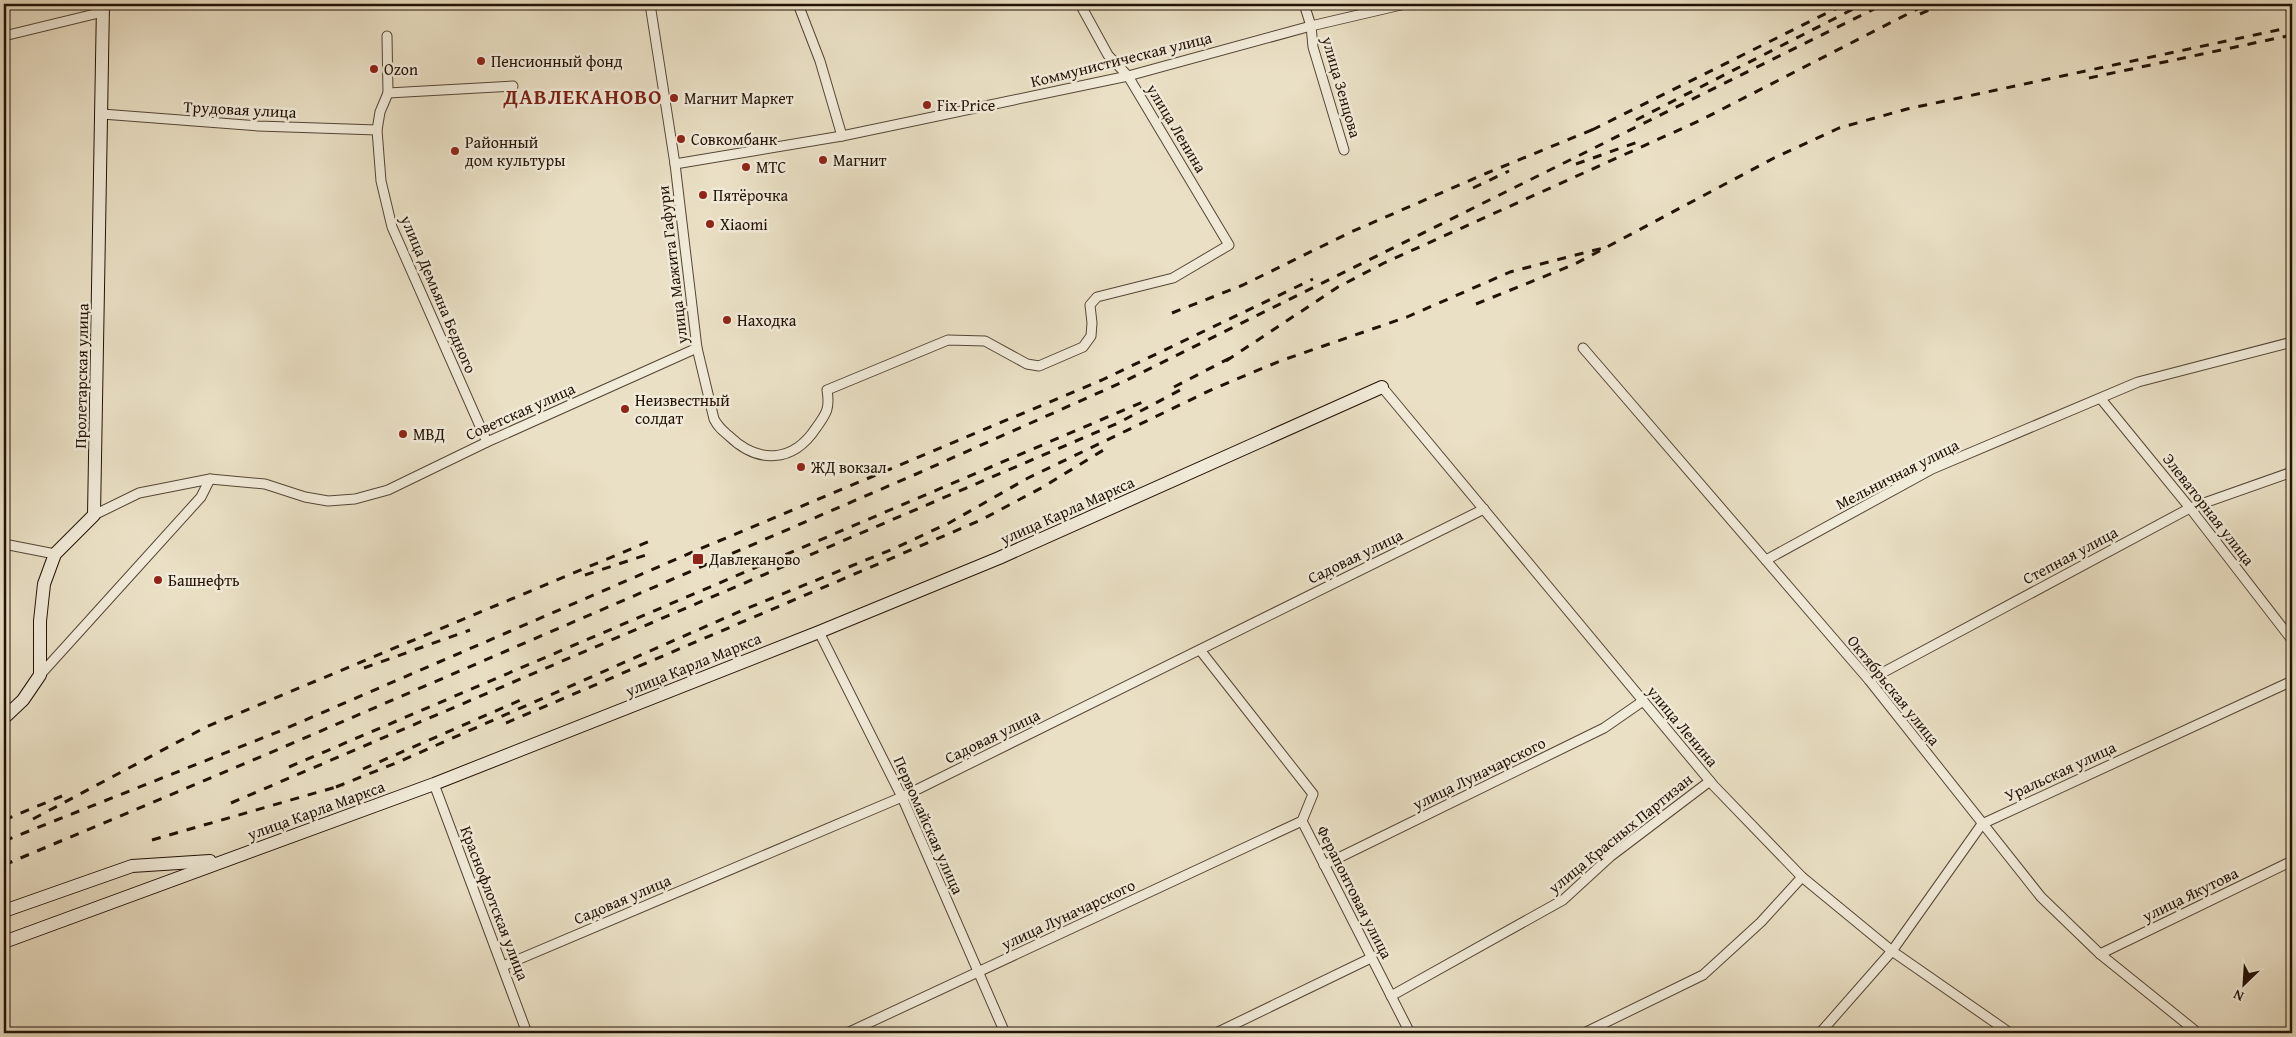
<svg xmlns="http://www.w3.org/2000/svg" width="2296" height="1037" font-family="'Gentium Book Plus',serif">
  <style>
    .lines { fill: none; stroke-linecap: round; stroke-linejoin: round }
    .street-casing { stroke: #554636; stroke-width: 11 }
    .secondary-casing { stroke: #231206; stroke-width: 14 }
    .street { stroke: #f1ebd9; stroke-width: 9 }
    .secondary { stroke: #f1ebd9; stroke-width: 12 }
    .rail { stroke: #231206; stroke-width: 3; stroke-dasharray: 9 9; stroke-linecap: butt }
    .poi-dot { fill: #8f2418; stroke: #f1ebd9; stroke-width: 2 }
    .labels { text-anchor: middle; stroke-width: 5; stroke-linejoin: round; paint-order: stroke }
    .street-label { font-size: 16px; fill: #231206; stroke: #f1ebd9 }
    .poi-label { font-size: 16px; fill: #231206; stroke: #f1ebd9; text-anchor: start }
    .district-label { font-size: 21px; font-weight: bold; letter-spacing: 1px; fill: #7a1f14; stroke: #f1ebd9 }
  </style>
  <rect width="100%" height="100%" fill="#eae0c5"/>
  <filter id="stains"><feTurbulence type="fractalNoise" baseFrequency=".004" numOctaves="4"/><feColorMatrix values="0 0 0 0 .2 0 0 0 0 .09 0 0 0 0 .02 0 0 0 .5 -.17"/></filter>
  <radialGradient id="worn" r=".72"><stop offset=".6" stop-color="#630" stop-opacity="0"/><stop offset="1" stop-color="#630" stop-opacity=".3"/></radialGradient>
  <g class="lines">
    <defs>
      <g id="street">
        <path d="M650 4 675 164 697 348 714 419C718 427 722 430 729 436 758 464 793 463 816 428 827 413 830 408 827 390L948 340 985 341 1027 364 1039 366 1083 347 1091 336 1092 323 1090 305 1097 297 1173 278 1229 245 1128 76 1108 55 1080 4"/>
        <polyline points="798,4 820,61 842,136"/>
        <polyline points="1304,4 1311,26 1313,47 1344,150"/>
        <polyline points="4,36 103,12"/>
        <polyline points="387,36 388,93 380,112 377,130 381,181 392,227 487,442"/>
        <polyline points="388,93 513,86"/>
        <polyline points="102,114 258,126 377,130"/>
        <polyline points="675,164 842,136 1128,76 1311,26 1405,4"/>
        <polyline points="1583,348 1869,680 2041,897 2100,954 2198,1033"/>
        <polyline points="1382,387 1714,786 1802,877 1892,951 2010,1033"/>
        <polyline points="2101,399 2190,508 2292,640"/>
        <polyline points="94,515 139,493 210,479 265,484 305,497 328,501 355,499 388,490 487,442 697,348"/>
        <polyline points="4,544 55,554"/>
        <polyline points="1766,560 1932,469 2138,382 2292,342"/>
        <polyline points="819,632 902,797 1005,1033"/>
        <polyline points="1200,650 1313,794 1302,821 1410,1033"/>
        <polyline points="40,675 201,497 210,479"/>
        <polyline points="1869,680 2190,508 2292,472"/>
        <polyline points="434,784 527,1033"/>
        <polyline points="1324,865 1604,728 1643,701"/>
        <polyline points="2100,954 2292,861"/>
        <polyline points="503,966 902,797 1484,509"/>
        <polyline points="1391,996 1563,900 1611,856 1710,781"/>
        <polyline points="847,1033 1302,821"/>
        <polyline points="1216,1033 1371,958"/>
        <polyline points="1584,1033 1703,975 1761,922 1802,877"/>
        <polyline points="1820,1033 1892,951 1982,824 2292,681"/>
      </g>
      <g id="secondary">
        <polyline points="4,718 23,700 40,675 40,621 44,584 55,554 94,515 103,4"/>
        <polyline points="4,911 132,866 210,861"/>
        <polyline points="4,942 434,784 819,632 999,558 1382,387"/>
      </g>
    </defs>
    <use href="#street" class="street-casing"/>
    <use href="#secondary" class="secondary-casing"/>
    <use href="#street" class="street"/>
    <use href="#secondary" class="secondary"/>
    <g class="rail">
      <polyline points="1920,14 1943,4"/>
      <polyline points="2089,78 2292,35"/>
      <polyline points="1636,120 1863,4"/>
      <polyline points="1592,130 1843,5"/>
      <polyline points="1576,164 1638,142"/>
      <polyline points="1473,188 1509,171"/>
      <polyline points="1476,304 1575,264 1774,158 1839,128 1907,109 2292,27"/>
      <polyline points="1172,313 1243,285 1351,232 1487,173 1599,127"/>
      <polyline points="1226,361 1338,287 1384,263 1701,120 1927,4"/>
      <polyline points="1174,387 1230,358"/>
      <polyline points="585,575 652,553"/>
      <polyline points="364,668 470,630"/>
      <polyline points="506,723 981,520 1043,487 1110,446"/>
      <polyline points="289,767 1145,401"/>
      <polyline points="363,769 523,699"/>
      <polyline points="336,787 396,763 743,610 893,549 949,523 1028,478 1213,389 1280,361 1407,317 1510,272 1607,247"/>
      <polyline points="231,803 1118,423 1184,388"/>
      <polyline points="33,819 206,727 650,541"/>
      <polyline points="4,820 62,796"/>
      <polyline points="152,840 343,785"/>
      <polyline points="4,841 280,731 695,551 1102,380 1313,279"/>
      <polyline points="4,865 286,746 914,475 1125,381 1884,4"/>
    </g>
  </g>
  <g class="poi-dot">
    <circle cx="481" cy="61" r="5"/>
    <circle cx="374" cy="69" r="5"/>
    <circle cx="674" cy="98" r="5"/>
    <circle cx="927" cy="105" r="5"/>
    <circle cx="681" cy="139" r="5"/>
    <circle cx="455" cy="151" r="5"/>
    <circle cx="823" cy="160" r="5"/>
    <circle cx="746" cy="167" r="5"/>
    <circle cx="703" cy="195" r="5"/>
    <circle cx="710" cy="224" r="5"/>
    <circle cx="727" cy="320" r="5"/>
    <circle cx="625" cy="409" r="5"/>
    <circle cx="403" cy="434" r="5"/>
    <circle cx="801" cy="467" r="5"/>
    <rect x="692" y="553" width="12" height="12" rx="2.5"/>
    <circle cx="158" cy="580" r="5"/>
  </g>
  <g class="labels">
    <g class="street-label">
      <text transform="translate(1121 59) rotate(-14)" y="6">Коммунистическая улица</text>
      <text transform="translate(1342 87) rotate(74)" y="6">улица Зенцова</text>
      <text transform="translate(240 109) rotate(3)" y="6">Трудовая улица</text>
      <text transform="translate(1177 128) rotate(59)" y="6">улица Ленина</text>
      <text transform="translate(672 265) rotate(-97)" y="6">улица Мажита Гафури</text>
      <text transform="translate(439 294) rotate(67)" y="6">улица Демьяна Бедного</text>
      <text transform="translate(81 376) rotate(-89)" y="6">Пролетарская улица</text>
      <text transform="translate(520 411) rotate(-24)" y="6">Советская улица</text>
      <text transform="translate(1897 474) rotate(-27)" y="6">Мельничная улица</text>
      <text transform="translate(2209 509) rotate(52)" y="6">Элеваторная улица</text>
      <text transform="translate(1067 510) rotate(-24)" y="6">улица Карла Маркса</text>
      <text transform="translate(2070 555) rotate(-28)" y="6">Степная улица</text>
      <text transform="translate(1355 556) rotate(-26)" y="6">Садовая улица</text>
      <text transform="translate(693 664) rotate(-22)" y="6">улица Карла Маркса</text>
      <text transform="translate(1894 690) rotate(51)" y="6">Октябрьская улица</text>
      <text transform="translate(1683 726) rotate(50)" y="6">улица Ленина</text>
      <text transform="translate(992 736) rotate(-26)" y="6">Садовая улица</text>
      <text transform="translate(2060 771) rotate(-25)" y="6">Уральская улица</text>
      <text transform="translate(1479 773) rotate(-26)" y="6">улица Луначарского</text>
      <text transform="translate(316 810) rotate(-20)" y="6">улица Карла Маркса</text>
      <text transform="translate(929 825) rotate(66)" y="6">Первомайская улица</text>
      <text transform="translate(1620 833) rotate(-39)" y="6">улица Красных Партизан</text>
      <text transform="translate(1355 892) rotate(63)" y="6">Ферапонтовая улица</text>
      <text transform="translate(2190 894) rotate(-26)" y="6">улица Якутова</text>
      <text transform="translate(622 899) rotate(-23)" y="6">Садовая улица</text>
      <text transform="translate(495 903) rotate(69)" y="6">Краснофлотская улица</text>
      <text transform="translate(1068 914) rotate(-25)" y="6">улица Луначарского</text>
    </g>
    <g class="poi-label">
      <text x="491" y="67">Пенсионный фонд</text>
      <text x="384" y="75">Ozon</text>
      <text x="684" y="104">Магнит Маркет</text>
      <text x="937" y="111">Fix Price</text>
      <text x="691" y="145">Совкомбанк</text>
      <text x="465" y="148">Районный<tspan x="465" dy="18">дом культуры</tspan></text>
      <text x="833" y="166">Магнит</text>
      <text x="756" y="173">МТС</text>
      <text x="713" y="201">Пятёрочка</text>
      <text x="720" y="230">Xiaomi</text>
      <text x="737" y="326">Находка</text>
      <text x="635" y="406">Неизвестный<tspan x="635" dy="18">солдат</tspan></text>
      <text x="413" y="440">МВД</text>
      <text x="811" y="473">ЖД вокзал</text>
      <text x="709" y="565">Давлеканово</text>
      <text x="168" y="586">Башнефть</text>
    </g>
    <g class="district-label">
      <text x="583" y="104">ДАВЛЕКАНОВО</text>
    </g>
  </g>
  <rect width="2296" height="1037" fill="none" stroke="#eae0c5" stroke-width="20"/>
  <rect x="5" y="5" width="2286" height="1027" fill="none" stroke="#231206" stroke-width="2.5"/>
  <rect x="10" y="10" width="2276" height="1017" fill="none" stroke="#231206"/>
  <g transform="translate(2244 984) rotate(205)" stroke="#f1ebd9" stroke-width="4" paint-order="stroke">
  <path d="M0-4L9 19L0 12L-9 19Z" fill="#231206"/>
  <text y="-8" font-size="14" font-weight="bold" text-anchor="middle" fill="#231206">N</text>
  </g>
  <rect width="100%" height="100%" filter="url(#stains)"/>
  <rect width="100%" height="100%" fill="url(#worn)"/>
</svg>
